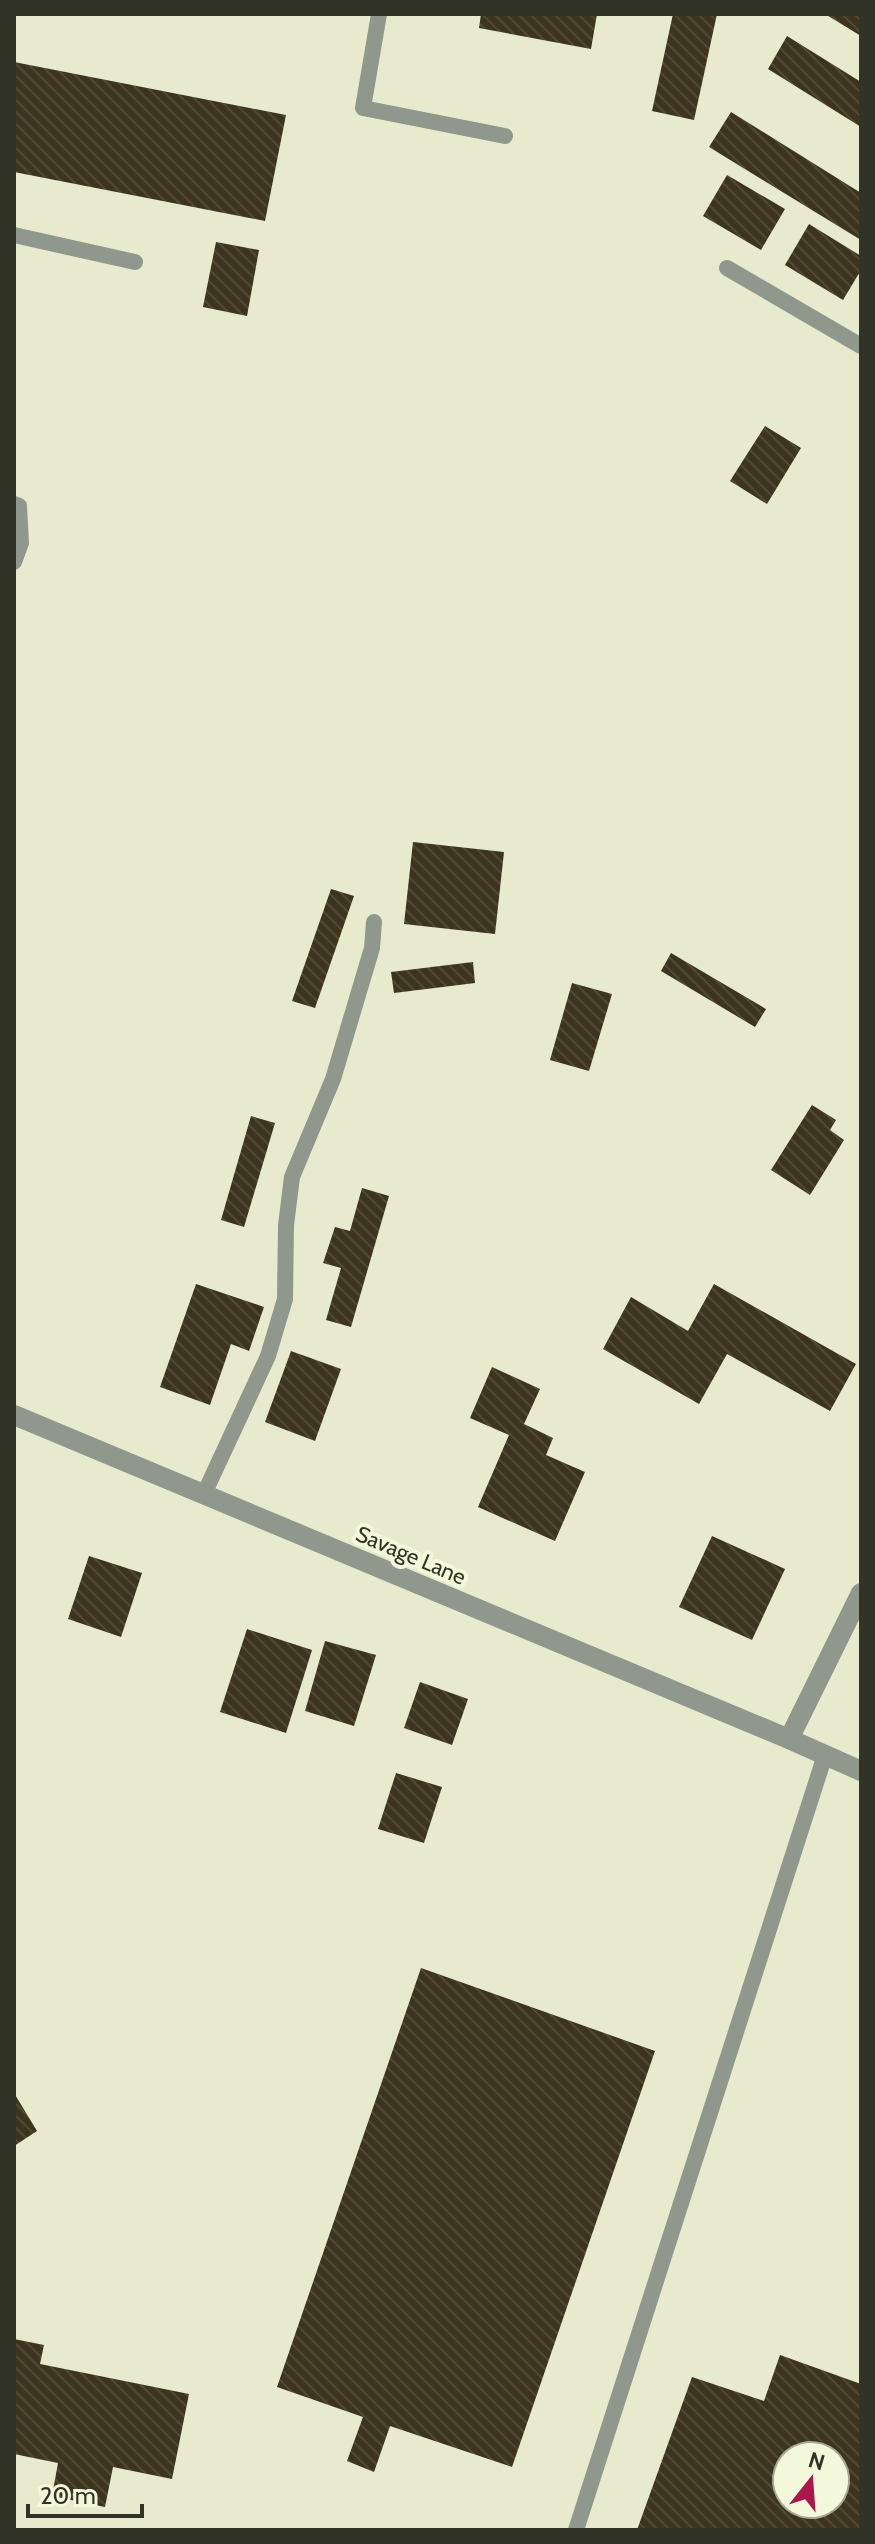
<svg xmlns="http://www.w3.org/2000/svg" width="875" height="2544" font-family="Cabin,sans-serif">
  <style>
    .building { fill: url(#building-back-hatch); fill-rule: evenodd }
    .lines { fill: none; stroke-linecap: round; stroke-linejoin: round }
    .lane { stroke: #90978c; stroke-width: 16 }
    .street { stroke: #90978c; stroke-width: 20 }
    .labels { text-anchor: middle; stroke-width: 8; stroke-linejoin: round; paint-order: stroke }
    .street-label { font-size: 22px; fill: #323327; stroke: #f4f8da }
  </style>
  <defs>
    <pattern id="building-back-hatch" width="6" height="6" patternUnits="userSpaceOnUse" patternTransform="scale(2)"><rect width="6" height="6" fill="#3c341d"/><path d="M-1 5l2 2M0 0l6 6M5-1l2 2" fill="none" stroke="#504935"/></pattern>
  </defs>
  <rect width="100%" height="100%" fill="#e7eacd"/>
  <g class="building">
    <polygon points="481,14 597,14 591,49 479,28"/>
    <polygon points="673,14 717,14 694,120 652,111"/>
    <polygon points="825,14 861,14 861,36"/>
    <polygon points="787,36 861,82 861,127 768,69"/>
    <polygon points="14,62 286,115 265,221 14,172"/>
    <polygon points="731,112 861,193 861,240 709,147"/>
    <polygon points="727,175 785,209 761,250 703,216"/>
    <polygon points="809,224 861,256 861,270 843,300 785,265"/>
    <polygon points="216,242 259,250 247,316 203,307"/>
    <polygon points="765,426 801,448 767,504 730,481"/>
    <polygon points="413,842 504,852 495,934 404,924"/>
    <polygon points="331,889 354,896 315,1008 292,1001"/>
    <polygon points="671,953 766,1009 755,1027 661,971"/>
    <polygon points="473,962 475,983 394,993 391,972"/>
    <polygon points="572,983 612,994 589,1071 550,1060"/>
    <polygon points="812,1105 836,1120 830,1130 844,1140 810,1195 771,1170"/>
    <polygon points="251,1116 275,1123 244,1227 221,1220"/>
    <polygon points="362,1188 389,1196 351,1327 326,1320 341,1268 323,1263 335,1227 350,1231"/>
    <polygon points="196,1284 264,1307 249,1351 231,1344 210,1405 160,1387"/>
    <polygon points="714,1284 856,1364 830,1411 727,1354 699,1404 603,1349 631,1297 688,1331"/>
    <polygon points="291,1351 341,1369 315,1441 265,1422"/>
    <polygon points="492,1367 540,1389 524,1424 553,1438 546,1455 585,1472 555,1541 478,1507 509,1435 470,1418"/>
    <polygon points="712,1536 785,1569 752,1640 679,1607"/>
    <polygon points="89,1556 142,1573 121,1637 68,1619"/>
    <polygon points="247,1629 312,1650 286,1733 220,1712"/>
    <polygon points="325,1641 376,1655 354,1726 305,1711"/>
    <polygon points="420,1682 468,1699 452,1745 404,1728"/>
    <polygon points="396,1773 442,1787 424,1843 378,1829"/>
    <polygon points="421,1968 655,2051 512,2467 390,2426 374,2472 347,2461 363,2417 277,2387"/>
    <polygon points="14,2093 37,2131 14,2146"/>
    <polygon points="14,2339 44,2345 40,2364 189,2394 172,2479 113,2467 105,2507 52,2496 58,2463 14,2454"/>
    <path d="M780 2355 861 2384V2530H637L692 2377 764 2401ZM787 2456H835V2504H787Z"/>
  </g>
  <g class="lines">
    <g class="lane">
      <polyline points="379,14 363,108 505,136"/>
      <polyline points="14,235 135,262"/>
      <polyline points="727,268 861,346"/>
      <polyline points="14,504 19,506 21,543 14,562"/>
      <polyline points="204,1494 268,1356 285,1299 286,1225 292,1177 333,1079 372,948 374,922"/>
      <polyline points="576,2530 825,1755"/>
    </g>
    <g class="street">
      <polyline points="14,1415 789,1739 861,1771"/>
      <polyline points="789,1739 861,1593"/>
    </g>
  </g>
  <g class="labels">
    <g class="street-label">
      <text transform="translate(411 1555) rotate(23)" y="8">Savage Lane</text>
    </g>
  </g>
  <rect width="875" height="2544" fill="none" stroke="#323327" stroke-width="32"/>
  <g transform="translate(811 2480) rotate(17)"><circle r="38" fill="#f4f8da" stroke="#a6a992" stroke-width="2"/>
  <path d="M0-6L14 30L0 20L-14 30Z" fill="#ab174a"/>
  <text y="-12" font-size="22" font-weight="bold" text-anchor="middle" fill="#323327">N</text>
  </g>
  <path d="M28 2504v12h114v-12" fill="none" stroke="#323327" stroke-width="4"/>
  <text x="40" y="2504" font-size="24" fill="#323327" stroke="#f4f8da" stroke-width="6" paint-order="stroke">20 m</text>
</svg>
